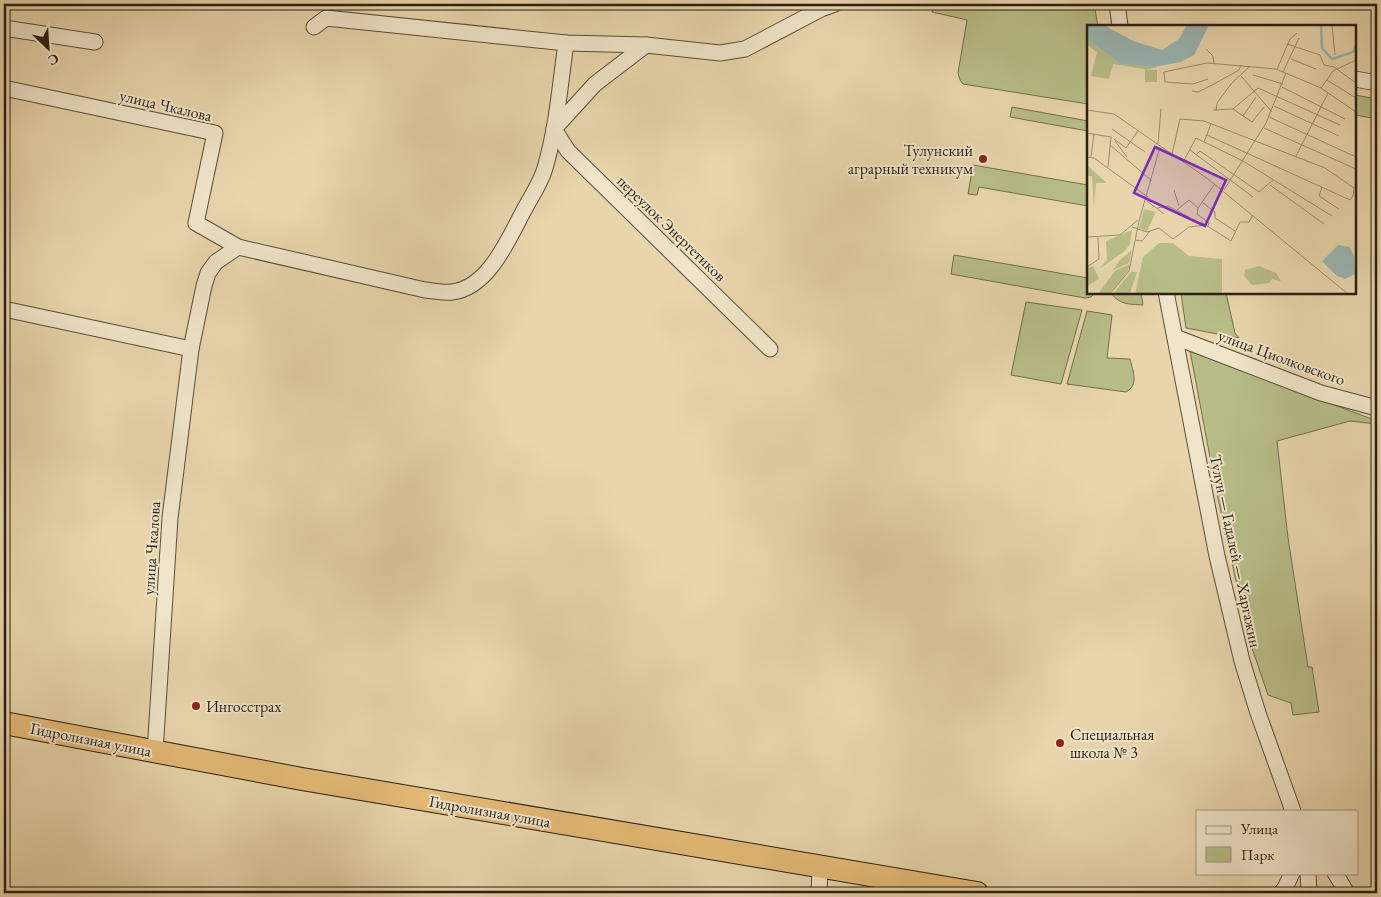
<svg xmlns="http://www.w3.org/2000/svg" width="1381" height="897" font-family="'EB Garamond',serif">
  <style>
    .green { fill: #b8bd88; stroke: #726e4e }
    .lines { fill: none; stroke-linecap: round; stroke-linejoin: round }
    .minor-casing { stroke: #5a4c39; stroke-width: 17 }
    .highway-casing { stroke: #2b1f13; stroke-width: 24 }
    .minor { stroke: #f0e4c9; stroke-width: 15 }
    .highway { stroke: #e4ba76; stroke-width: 22 }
    .poi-dot { fill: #8f2418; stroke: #f0e4c9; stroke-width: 2 }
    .labels { text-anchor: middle; stroke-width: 4; stroke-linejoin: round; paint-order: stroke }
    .street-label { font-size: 16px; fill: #2b1f13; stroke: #f0e4c9 }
    .poi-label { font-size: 16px; fill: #2b1f13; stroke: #f0e4c9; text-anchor: start }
    .inset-river { fill: none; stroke: #9ab6b3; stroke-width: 2.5 }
    .inset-road { fill: none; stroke: #9c8c6f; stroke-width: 1 }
    .view { fill: #7b2cbf; fill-opacity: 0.15; stroke: #7b2cbf; stroke-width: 2.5 }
    .inset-edge { fill: none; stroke: #2b1f13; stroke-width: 2.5 }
  </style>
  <rect width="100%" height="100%" fill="#e8d5ac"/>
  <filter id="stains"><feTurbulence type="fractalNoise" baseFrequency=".004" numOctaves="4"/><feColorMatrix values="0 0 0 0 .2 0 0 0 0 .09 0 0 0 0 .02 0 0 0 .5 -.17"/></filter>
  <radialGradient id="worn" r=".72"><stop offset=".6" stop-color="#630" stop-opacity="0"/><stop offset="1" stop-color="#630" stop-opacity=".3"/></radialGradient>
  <g class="green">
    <polygon points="934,4 1094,4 1098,26 1088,26 1088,104 963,84 960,80 958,73 967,20 932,12"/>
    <polygon points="1355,95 1377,99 1377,119 1355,115"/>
    <polygon points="1012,107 1088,121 1088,131 1010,117"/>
    <polygon points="973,165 1088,185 1088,206 979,187 977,195 968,194"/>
    <polygon points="954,255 1088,278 1088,292 1095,293 1091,297 1085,298 951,274"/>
    <path d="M1111 293H1141L1143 305C1129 304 1120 305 1111 293Z"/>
    <polygon points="1181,293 1226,293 1235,333 1239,338 1186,328"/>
    <polygon points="1026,302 1082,310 1061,384 1011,375"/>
    <path d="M1087 311 1112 315 1107 358 1130 359C1133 372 1139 385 1126 392L1067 384Z"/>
    <polygon points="1190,351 1377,421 1377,424 1350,421 1277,441 1288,538 1308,667 1312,667 1319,712 1293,715 1291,703 1268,695 1248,636 1216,489"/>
  </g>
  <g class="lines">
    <defs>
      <g id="minor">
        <polyline points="1117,4 1120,26"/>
        <polyline points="314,27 326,18 566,43 646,45 720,53 745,49 821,9 835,4"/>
        <polyline points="4,28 95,42"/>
        <polyline points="1355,79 1377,83"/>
        <path d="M4 88 215 133 196 223 238 247 425 290C434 291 443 293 452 292 488 288 508 240 523 212 530 198 541 183 545 168 557 127 560 85 566 43"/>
        <polyline points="554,129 568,151 770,349"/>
        <polyline points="554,129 595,84 646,45"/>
        <polyline points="1166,292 1217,556 1242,661 1258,713 1293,811"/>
        <polyline points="4,309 191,349"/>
        <polyline points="1175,337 1321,393 1377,408"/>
        <polyline points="155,752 170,518 191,349 204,286 208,273 216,262 238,247"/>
        <polyline points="1308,873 1309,893"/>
        <polyline points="1335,873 1347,893"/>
        <polyline points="819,893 820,867"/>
        <polyline points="1281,893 1285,888 1292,873"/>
      </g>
      <polyline id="highway" points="4,723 302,779 977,893"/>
    </defs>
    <use href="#minor" class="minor-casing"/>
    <use href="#highway" class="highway-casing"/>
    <use href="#minor" class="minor"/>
    <use href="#highway" class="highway"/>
  </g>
  <g class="poi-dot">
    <circle cx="983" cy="159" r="5"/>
    <circle cx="196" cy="706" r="5"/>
    <circle cx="1060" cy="743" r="5"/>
  </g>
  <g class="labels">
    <g class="street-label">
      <text transform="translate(166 105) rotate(13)" y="6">улица Чкалова</text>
      <text transform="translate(672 228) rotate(44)" y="6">переулок Энергетиков</text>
      <text transform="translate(1282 357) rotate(20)" y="6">улица Циолковского</text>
      <text transform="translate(151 548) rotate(-86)" y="6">улица Чкалова</text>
      <text transform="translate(1236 551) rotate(78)" y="6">Тулун — Гадалей — Харгажин</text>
      <text transform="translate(91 739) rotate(11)" y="6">Гидролизная улица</text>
      <text transform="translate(490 811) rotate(10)" y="6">Гидролизная улица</text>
    </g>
    <g class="poi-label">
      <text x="973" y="156" text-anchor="end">Тулунский<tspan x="973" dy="18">аграрный техникум</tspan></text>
      <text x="206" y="712">Ингосстрах</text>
      <text x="1070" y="740">Специальная<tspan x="1070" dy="18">школа № 3</tspan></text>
    </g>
  </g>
  <g transform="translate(1087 25)">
    <rect width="269" height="269" fill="#e8d5ac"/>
    <path d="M0 14 34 39 70 42 59 45H70V57H58V44L26 39 22 54 4 51 10 27 0 20ZM0 140 20 158H9L7 182 5 151H0ZM57 184 69 187 60 206 52 203ZM45 205 43 219 38 226 12 244 20 235 19 216ZM72 218H86L102 231 135 234V269H48L56 232ZM45 225 42 238 26 245 33 235ZM43 239 40 248 22 269H11L28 246ZM6 241 12 254 0 261V243ZM172 241 189 248 194 256 185 254 182 258 165 260 157 251 158 245ZM44 247H50L43 269H26Z" fill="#b8bd88"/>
    <path d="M0 0H17L46 16 75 25 92 14 100 0H122L107 30 94 37 67 42 34 39 0 14ZM251 220 262 222 267 230 268 249 258 254 250 251 235 236Z" fill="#9ab6b3"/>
    <path class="inset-river" d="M234 0 235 23 245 34 266 27 269 21"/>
    <path class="inset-road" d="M245 0 248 30M200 19 233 30 237 40 247 42 269 58M119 24 126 31 127 39M204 34 229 44M190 44 203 14 210 8M196 47 212 13M166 50 196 59M154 51 185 87M121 54 106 59 78 57 77 47 120 38 189 44 234 63 269 87M240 55 269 73M195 62 258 94M234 63 246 46 269 35M105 66 111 67 127 59 152 45 154 40M187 81 252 111M146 84 165 97 177 82M0 85 27 89 121 154 261 269M126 85 146 84 171 63 253 100M129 86 130 78 144 59 163 41M156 91 169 72M182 92 269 132M177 103 269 144M25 104 58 127M0 108 24 112M27 114 39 123 51 106M28 116 40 132M117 117 124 99M71 119 74 84M23 120 65 156M103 125 166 172M85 129 93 94 117 96 238 143 267 163 266 171 263 175 120 110M110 129 113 126 172 167 186 155M209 131 241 68M0 132 7 133 61 172M4 132 7 109M96 137 109 113 156 136 245 191M21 142 24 112M183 160 237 199M235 162 232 171 252 184M87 165 92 181M137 165 179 98 199 48M60 176 77 189M116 178 128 187V193L148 206M70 183 81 181 102 192M111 183 127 160M90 185 102 175 111 183 110 189 122 198 121 201M114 197 144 216 153 197H162L166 190M45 202 60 207 72 203 86 214 102 202 120 200M0 212 33 210 51 195M49 215 55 216 63 206M0 242 12 234 11 212M23 269 42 246 52 196 73 122"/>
    <path class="view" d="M68 122 139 155 118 201 47 168Z"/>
    <rect width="269" height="269" class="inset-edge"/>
  </g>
  <rect width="1381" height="897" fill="none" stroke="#e8d5ac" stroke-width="20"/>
  <rect x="5" y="5" width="1371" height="887" fill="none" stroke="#2b1f13" stroke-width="2.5"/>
  <rect x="10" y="10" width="1361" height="877" fill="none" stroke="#2b1f13"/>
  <rect x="1196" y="810" width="162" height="65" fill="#f0e4c9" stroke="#a19580"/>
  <rect x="1206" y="826" width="25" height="8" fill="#f0e4c9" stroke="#a19580"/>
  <text x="1241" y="834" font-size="15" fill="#2b1f13">Улица</text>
  <rect x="1206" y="847" width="25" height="15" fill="#b8bd88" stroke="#a19580"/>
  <text x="1241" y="860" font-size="15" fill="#2b1f13">Парк</text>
  <g transform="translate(48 48) rotate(155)" stroke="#f0e4c9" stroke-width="4" paint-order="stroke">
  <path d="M0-4L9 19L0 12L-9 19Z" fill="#2b1f13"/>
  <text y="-8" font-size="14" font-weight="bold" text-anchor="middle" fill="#2b1f13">С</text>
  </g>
  <rect width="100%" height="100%" filter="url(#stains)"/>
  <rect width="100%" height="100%" fill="url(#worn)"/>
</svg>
